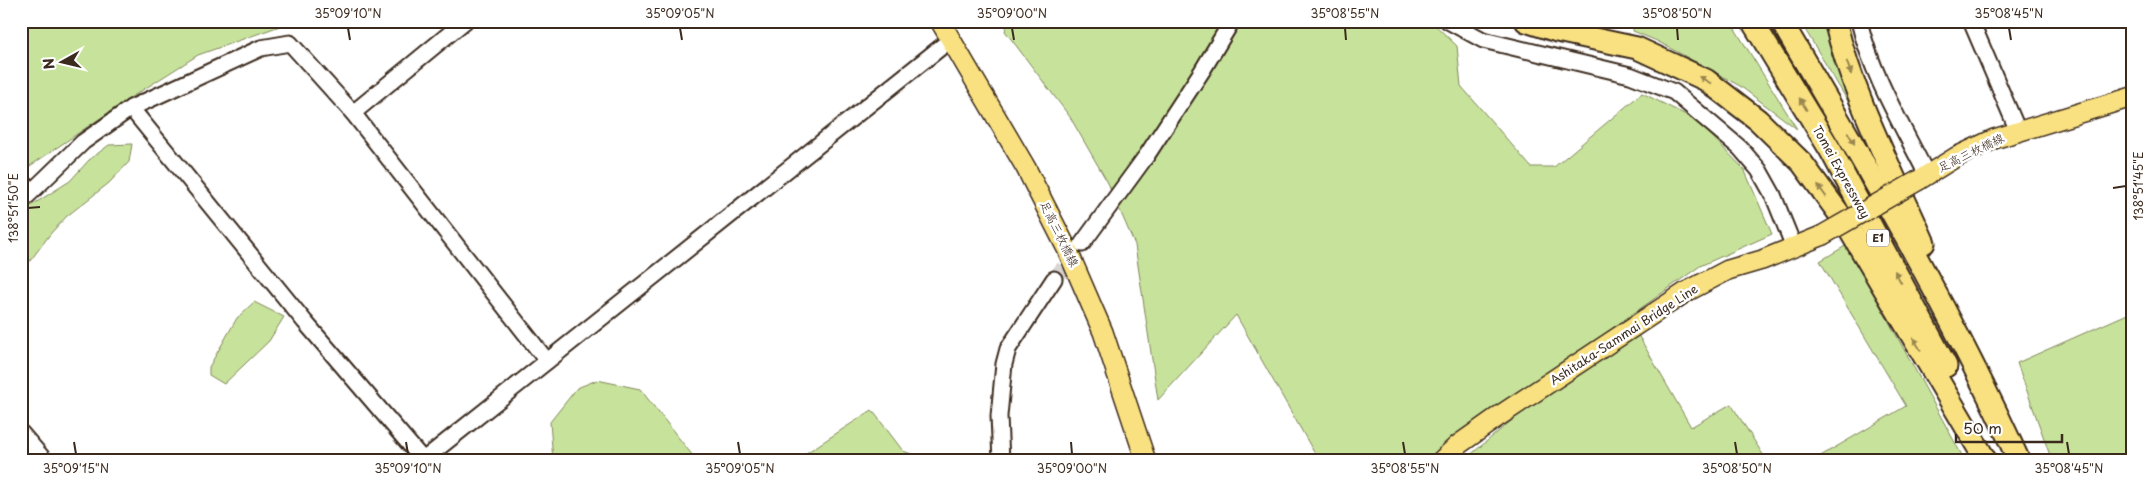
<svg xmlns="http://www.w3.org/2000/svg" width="2153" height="482" font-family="'Playpen Sans','Klee One',sans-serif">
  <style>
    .green { fill: #c7e39b; stroke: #81865c }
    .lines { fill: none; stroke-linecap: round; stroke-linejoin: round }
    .minor-tunnel { stroke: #d8d4d2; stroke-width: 15; stroke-dasharray: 15 8; stroke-linecap: butt }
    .minor-casing { stroke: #3b2a1e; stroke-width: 19 }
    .major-casing { stroke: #3b2a1e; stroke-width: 22 }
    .highway-casing { stroke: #3b2a1e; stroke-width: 25 }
    .minor { stroke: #fff; stroke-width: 15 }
    .major { stroke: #f9e181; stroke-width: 19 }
    .highway { stroke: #f9e181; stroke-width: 21 }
    .major-bridge-casing { stroke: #3b2a1e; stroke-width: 22; stroke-linecap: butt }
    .major-bridge { stroke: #f9e181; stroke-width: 19 }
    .oneway { fill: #9a8650 }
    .ticks { fill: none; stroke: #3b2a1e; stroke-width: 2 }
    .labels { text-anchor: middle; stroke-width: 5; stroke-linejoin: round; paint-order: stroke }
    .shield { fill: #fff; stroke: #766a62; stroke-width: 1 }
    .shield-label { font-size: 11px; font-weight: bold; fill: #3b2a1e }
    .street-label { font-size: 12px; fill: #3b2a1e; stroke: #fff }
    .neatline { fill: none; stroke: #3b2a1e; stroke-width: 2 }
    .ticks-label { font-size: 12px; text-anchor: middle; fill: #3b2a1e }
  </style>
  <rect width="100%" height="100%" fill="#fff"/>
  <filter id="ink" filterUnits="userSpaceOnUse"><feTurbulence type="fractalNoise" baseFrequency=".02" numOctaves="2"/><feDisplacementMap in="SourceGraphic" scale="10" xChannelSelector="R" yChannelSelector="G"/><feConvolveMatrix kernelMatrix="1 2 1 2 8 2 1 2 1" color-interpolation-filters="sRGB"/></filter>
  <g filter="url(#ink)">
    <g class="green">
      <polygon points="21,21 294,21 198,55 130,98 21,172"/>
      <polygon points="1008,21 1431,21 1457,46 1461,86 1531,167 1554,167 1642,93 1696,120 1744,169 1772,234 1700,266 1547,375 1432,461 1319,461 1236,315 1158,400 1135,245 1108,183 1070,117 1005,31"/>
      <polygon points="1634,21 1730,21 1797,129 1740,86 1657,41 1633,31"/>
      <polygon points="1800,21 1824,21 1853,110"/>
      <polygon points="132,144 129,162 109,183 67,216 51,233 21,273 21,212 70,181 89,160 109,145"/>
      <polygon points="1847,245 1965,461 1812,461 1906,406 1820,261"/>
      <polygon points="254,302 284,317 269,341 224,384 209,375 209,367 237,318"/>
      <polygon points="2132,312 2132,461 2052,461 2017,363"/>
      <polygon points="1637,333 1691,427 1731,404 1767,461 1463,461 1517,416"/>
      <polygon points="597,380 640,389 697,461 553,461 550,422 577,388"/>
      <polygon points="872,410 903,451 932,461 794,461"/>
    </g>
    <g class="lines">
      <polyline class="minor-tunnel" points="1054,279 1077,251"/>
      <defs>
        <g id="minor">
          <polyline points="1448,21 1483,40 1630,75 1674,92 1740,148 1759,170 1773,195 1794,247"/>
          <path d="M1859 21C1872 76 1902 125 1927 175"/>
          <polyline points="1971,21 2018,131"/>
          <polyline points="131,108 305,322 423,460"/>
          <polyline points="353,113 465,21"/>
          <polyline points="21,202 83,142 131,108 261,48 290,43 353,113 547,361"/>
          <polyline points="1082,244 1147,155 1202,71 1232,21"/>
          <polyline points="21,433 45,461"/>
          <polyline points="422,461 950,40"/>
          <polyline points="1001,461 999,416 1004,364 1008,349 1054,279"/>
        </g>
        <g id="major">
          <polyline points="940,21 1026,168 1067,249 1103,332 1146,461"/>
          <polyline points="1919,180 1956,157 1994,139 2132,97"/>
          <polyline points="1441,461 1458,445 1499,416 1686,292 1728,270 1762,260 1821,236"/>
        </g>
        <g id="highway">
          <polyline points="1526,21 1557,31 1637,48 1706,80 1758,120 1802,163 1843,219 1986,461"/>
          <polyline points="1752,21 1831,151 1946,366"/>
          <path d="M1781 21C1866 165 1950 309 2019 461"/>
          <path d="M1835 21C1854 99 1892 170 1924 243"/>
        </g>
      </defs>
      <use href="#minor" class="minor-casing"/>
      <use href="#major" class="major-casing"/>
      <use href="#highway" class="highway-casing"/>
      <use href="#minor" class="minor"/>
      <use href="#major" class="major"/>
      <use href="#highway" class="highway"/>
      <defs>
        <polyline id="major-bridge" points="1821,236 1919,180"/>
      </defs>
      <use href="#major-bridge" class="major-bridge-casing"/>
      <use href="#major-bridge" class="major-bridge"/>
    </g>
    <defs><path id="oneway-solid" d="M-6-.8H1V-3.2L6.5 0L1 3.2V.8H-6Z" transform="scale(1.25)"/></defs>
    <g class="oneway">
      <use href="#oneway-solid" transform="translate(1849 68) rotate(71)"/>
      <use href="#oneway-solid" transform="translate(1705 80) rotate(-150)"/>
      <use href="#oneway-solid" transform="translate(1803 104) rotate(-121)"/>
      <use href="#oneway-solid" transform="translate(1851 138) rotate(60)"/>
      <use href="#oneway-solid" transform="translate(1822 191) rotate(-126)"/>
      <use href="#oneway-solid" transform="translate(1898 277) rotate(-118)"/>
      <use href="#oneway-solid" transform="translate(1917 344) rotate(-121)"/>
    </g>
  </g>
  <path class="ticks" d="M348 28 350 40M680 28 682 40M1012 28 1014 40M1345 28 1346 40M1677 28 1678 40M2009 28 2011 40M2113 188 2126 186M28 208 40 207M74 442 76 454M406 442 408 454M738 442 740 454M1071 442 1072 454M1403 442 1405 454M1735 442 1737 454M2067 442 2069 454"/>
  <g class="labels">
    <rect class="shield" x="1867" y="229.5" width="22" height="17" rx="4"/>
    <g class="shield-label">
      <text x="1878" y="242">E1</text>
    </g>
    <g class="street-label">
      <text transform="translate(1971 153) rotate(-26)" y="4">足高三枚橋線</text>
      <text transform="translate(1841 172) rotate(61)" y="4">Tomei Expressway</text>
      <text transform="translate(1059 234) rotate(64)" y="4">足高三枚橋線</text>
      <text transform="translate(1624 335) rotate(-33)" y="4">Ashitaka-Sammai Bridge Line</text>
    </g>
  </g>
  <rect width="2153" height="482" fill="none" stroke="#fff" stroke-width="55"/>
  <g transform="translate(62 62) rotate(262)" stroke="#ffffff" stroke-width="4" paint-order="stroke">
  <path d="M0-4L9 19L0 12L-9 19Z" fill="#3b2a1e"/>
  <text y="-8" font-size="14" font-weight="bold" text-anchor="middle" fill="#3b2a1e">N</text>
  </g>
  <path d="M1956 434v8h106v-8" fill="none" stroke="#3b2a1e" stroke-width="2.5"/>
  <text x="1963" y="434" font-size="15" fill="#3b2a1e" stroke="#ffffff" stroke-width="4" paint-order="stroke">50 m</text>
  <rect x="28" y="28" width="2098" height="426" class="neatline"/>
  <g class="ticks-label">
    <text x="348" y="18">35°09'10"N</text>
    <text x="680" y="18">35°09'05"N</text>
    <text x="1012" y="18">35°09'00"N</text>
    <text x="1345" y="18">35°08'55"N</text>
    <text x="1677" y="18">35°08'50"N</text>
    <text x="2009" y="18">35°08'45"N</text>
    <text transform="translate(2139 186) rotate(-90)" y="4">138°51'45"E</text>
    <text transform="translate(14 208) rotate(-90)" y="4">138°51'50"E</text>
    <text x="76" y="473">35°09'15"N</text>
    <text x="408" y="473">35°09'10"N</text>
    <text x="740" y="473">35°09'05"N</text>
    <text x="1072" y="473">35°09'00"N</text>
    <text x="1405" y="473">35°08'55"N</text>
    <text x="1737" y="473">35°08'50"N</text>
    <text x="2069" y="473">35°08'45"N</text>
  </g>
</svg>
